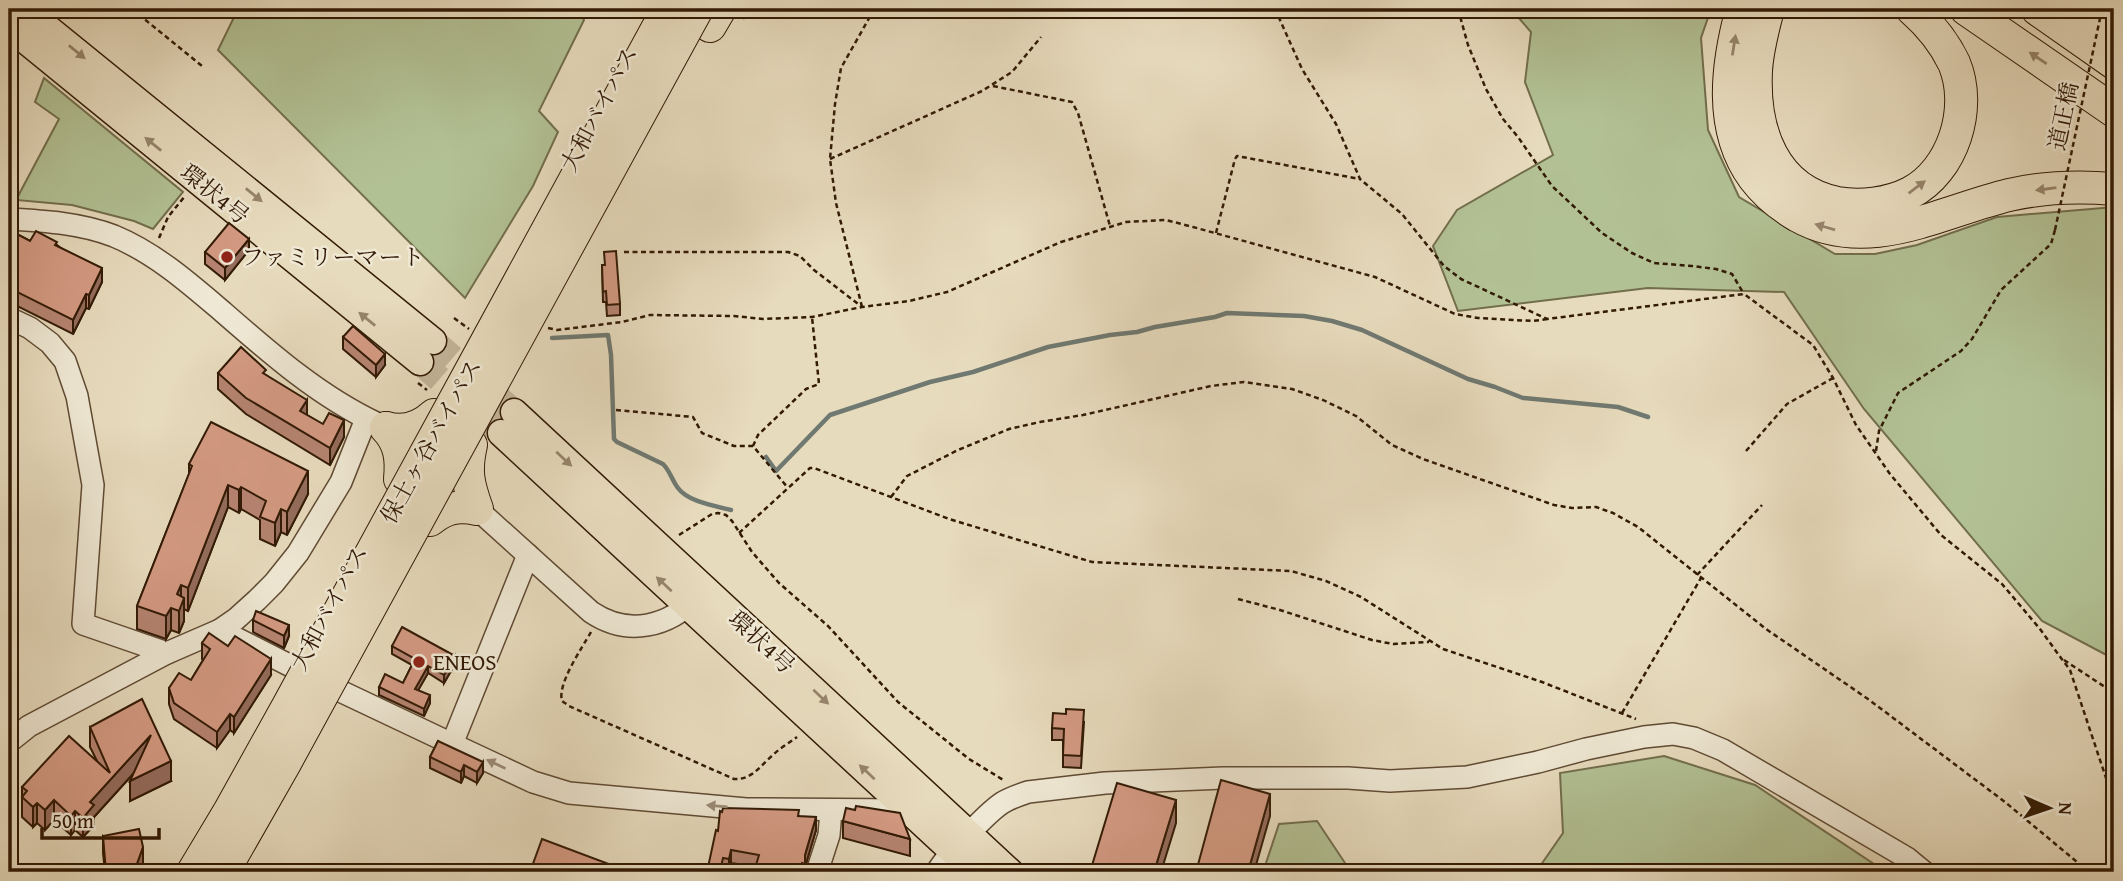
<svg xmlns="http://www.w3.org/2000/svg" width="2123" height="881" font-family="'Gentium Book Plus','Noto Serif JP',serif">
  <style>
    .green { fill: #b2c194; stroke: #726e4c; stroke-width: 2 }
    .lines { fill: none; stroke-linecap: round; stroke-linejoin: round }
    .stream { stroke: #707971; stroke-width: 4.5 }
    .major-tunnel { stroke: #c3b498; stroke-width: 26; stroke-dasharray: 26 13; stroke-linecap: butt }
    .minor-casing { stroke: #5f4a33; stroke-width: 24 }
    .major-casing { stroke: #321a05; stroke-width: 29 }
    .highway-casing { stroke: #321a05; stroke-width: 34 }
    .path { stroke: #321a05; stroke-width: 2.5; stroke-dasharray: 5 3.5; stroke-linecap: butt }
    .minor { stroke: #efe8d4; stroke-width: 21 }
    .major { stroke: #e7dbbd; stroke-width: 26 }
    .highway { stroke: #e7dbbd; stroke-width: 32 }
    .highway-bridge-casing { stroke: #321a05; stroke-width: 34; stroke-linecap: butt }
    .path-bridge { stroke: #321a05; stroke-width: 2.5; stroke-dasharray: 5 3.5; stroke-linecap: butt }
    .highway-bridge { stroke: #e7dbbd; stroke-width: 32 }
    .wall { fill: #b68471; stroke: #321a05; stroke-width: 2 }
    .shaded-wall { fill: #946c5c; stroke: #321a05; stroke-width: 2 }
    .building { fill: #d49a83; stroke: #321a05; stroke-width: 2 }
    .oneway { fill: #96846a }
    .oneway2 { fill: #9a8b77 }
    .poi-dot { fill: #8f2418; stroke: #efe8d4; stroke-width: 2.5 }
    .labels { text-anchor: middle; stroke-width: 5; stroke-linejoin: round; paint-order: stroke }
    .street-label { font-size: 23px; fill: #321a05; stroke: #efe8d4 }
    .poi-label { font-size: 23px; fill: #321a05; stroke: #efe8d4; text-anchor: start }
  </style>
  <rect width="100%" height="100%" fill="#e7dbbd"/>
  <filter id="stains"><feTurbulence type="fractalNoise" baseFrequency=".00286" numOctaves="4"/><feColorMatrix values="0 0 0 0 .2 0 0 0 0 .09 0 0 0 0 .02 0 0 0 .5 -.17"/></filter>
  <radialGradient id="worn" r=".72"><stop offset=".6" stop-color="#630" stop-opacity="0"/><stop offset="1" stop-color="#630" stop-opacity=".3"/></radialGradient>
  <g class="green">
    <polygon points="238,9 578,9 584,20 539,111 558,132 533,186 465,298 218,50"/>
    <polygon points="1511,9 1711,9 1701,38 1708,130 1739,197 1835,254 1875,254 1917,245 1997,217 2114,207 2114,573 2112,581 2114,583 2114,659 2042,621 1864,409 1784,292 1648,288 1458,311 1433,246 1457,210 1553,155 1525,82 1531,32"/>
    <polygon points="44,78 183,192 153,229 134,221 72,205 16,200 59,119 35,102"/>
    <polygon points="1664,756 1755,785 1886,872 1536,872 1563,833 1560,773"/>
    <polygon points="1317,821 1351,872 1263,872 1279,824"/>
  </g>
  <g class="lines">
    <g class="stream">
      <path d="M552 338 608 335 611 355 614 439 617 442 663 464C670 471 672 480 678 488 688 502 716 506 731 510"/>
      <polyline points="766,457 776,471 830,415 930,382 973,372 1048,347 1110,335 1137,332 1155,327 1215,317 1227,313 1304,316 1332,321 1362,330 1468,379 1495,387 1523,398 1618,407 1648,417"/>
    </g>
    <g class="major-tunnel">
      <polyline points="433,341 514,412"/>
      <polyline points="420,362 501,433"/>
    </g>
    <defs>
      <g id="minor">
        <path d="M9 219C44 221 80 223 114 236 155 253 189 283 223 312 271 354 320 397 378 424"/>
        <polyline points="9,318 30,328 50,343 65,361 77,396 93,485 83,624 167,653"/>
        <path d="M477 509 591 612C628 637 669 627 698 596"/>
        <polyline points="220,630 338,690 452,744 533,782 569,793 746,809 908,810"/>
        <polyline points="9,742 29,726 167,653 220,630 236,619 257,600 274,583 298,553 341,482 366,419"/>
        <polyline points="452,744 528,555"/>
        <polyline points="817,872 829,835 831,810"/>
        <path d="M937 872C945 857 987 813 1002 803 1010 798 1019 795 1028 792L1105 783 1223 778H1348L1390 781 1467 777 1538 762 1586 749 1644 737 1673 734 1694 738 1723 750 1907 858 1924 872"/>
      </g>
      <g id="major">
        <polyline points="24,9 433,341"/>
        <polyline points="9,27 420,362"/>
        <polyline points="514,412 1010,872"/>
        <polyline points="501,433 975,872"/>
      </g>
      <g id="highway">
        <path d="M1742 9C1727 64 1718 129 1754 178 1766 194 1781 206 1798 216 1868 255 1939 212 2009 195 2044 187 2078 186 2114 189"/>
        <path d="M1768 9C1763 29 1757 50 1756 71 1753 130 1773 190 1837 203 1860 207 1888 204 1910 193 1953 171 1973 108 1954 63 1944 42 1929 24 1912 9"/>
        <polyline points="1966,9 2114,111"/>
        <polyline points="2037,9 2114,63"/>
        <polyline points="2080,9 2114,37"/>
        <polyline points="710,26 720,9"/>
        <path d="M386 428C400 443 402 459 400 479"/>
        <path d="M386 428C404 433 421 427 434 415"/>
        <path d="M430 520C445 508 457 505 477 509 468 484 465 471 471 445"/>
      </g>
    </defs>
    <use href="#minor" class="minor-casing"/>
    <use href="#major" class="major-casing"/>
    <use href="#highway" class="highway-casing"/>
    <g class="path">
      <polyline points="132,9 202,66"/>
      <polyline points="1275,9 1302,69 1336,124 1360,179 1402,214 1444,266 1461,279 1547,319 1744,294 1813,345 1833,378 1856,425 1890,474 1941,535 2002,584 2040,629 2061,658 2070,670 2114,802"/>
      <polyline points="1458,9 1468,45 1486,89 1503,119 1518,137 1552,186 1602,233 1632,253 1654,263 1692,266 1716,269 1732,274 1744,294"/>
      <polyline points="743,18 767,16 779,9"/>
      <polyline points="993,86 1072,102 1078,113 1110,226"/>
      <polyline points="830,159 982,91 1012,72 1041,37"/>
      <polyline points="1216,233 1235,159 1237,156 1360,179"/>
      <polyline points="159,238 168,217 185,196"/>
      <polyline points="624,252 788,252 800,256 814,270 862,307"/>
      <polyline points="862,307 836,203 830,159 835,104 841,68 872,13"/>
      <polyline points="454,318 469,329"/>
      <polyline points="548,328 557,330 622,322 650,315 734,316 763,319 812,317 862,307 909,301 947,292 1061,242 1126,222 1166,220 1193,227 1375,277 1455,314 1478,318 1533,321 1547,319"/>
      <polyline points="418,383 427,390"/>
      <polyline points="616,410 693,417 702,433 734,446 753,446 788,488"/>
      <polyline points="753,446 758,435 806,389 819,384 812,317"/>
      <polyline points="1746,451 1787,404 1833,378"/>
      <polyline points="1876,451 1879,431 1898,393 1961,351 1972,339 2001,290 2051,244 2055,230"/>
      <polyline points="891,497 907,476 958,450 1009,429 1040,422 1083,415 1211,386 1244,382 1292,389 1323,400 1356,416 1392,445 1423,459 1554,505 1572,508 1596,507 1613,513 1638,527 1766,629 1868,699 2005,802 2089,872"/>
      <polyline points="739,533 810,468 814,468 949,519 1092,562 1291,571 1326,581 1361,597 1443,649 1542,682 1636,719"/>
      <polyline points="679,535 712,514 718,513 726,515 732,521 752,552 779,583 828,626 898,702 969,759 1005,781"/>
      <polyline points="1697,575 1762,505"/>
      <polyline points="1238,599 1280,610 1372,640 1393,644 1429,642"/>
      <path d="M591 632C582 648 557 684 562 701L569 706 734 779C752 780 760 766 773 755 780 748 789 743 797 737"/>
      <polyline points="2064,660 2114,693"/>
      <polyline points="1622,713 1701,578"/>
    </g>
    <use href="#minor" class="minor"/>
    <use href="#major" class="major"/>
    <use href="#highway" class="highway"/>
    <defs>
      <g id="highway-bridge">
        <polyline points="193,872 229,812 288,706 668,9"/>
        <polyline points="223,872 285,763 697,9"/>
      </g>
    </defs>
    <use href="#highway-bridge" class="highway-bridge-casing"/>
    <polyline class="path-bridge" points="2055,230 2102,9"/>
    <use href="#highway-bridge" class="highway-bridge"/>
  </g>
  <g class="wall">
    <polygon points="9,230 30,241 57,245 102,282 89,309 86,308 73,334 9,302"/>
    <polygon points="249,250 225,280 205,264 205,252"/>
    <polygon points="602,265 604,265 620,304 620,315 607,316 606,302 603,302"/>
    <polygon points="343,337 385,365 376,377 343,349"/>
    <polygon points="218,373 266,375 307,415 344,437 330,465 246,414 218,389"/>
    <polygon points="189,464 308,494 287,535 281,532 275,546 260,539 260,520 241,509 239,513 228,507 188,611 184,609 184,621 179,633 171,630 166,639 137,629 137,606 189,474"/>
    <polygon points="253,620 289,636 284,648 253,632"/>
    <polygon points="202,643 271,675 234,733 230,730 217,748 174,719 169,704 169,688 191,680 203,660 202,659"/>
    <polygon points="392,646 455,664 444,683 428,673 418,690 430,703 424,716 379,695 379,687 403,683 412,665 392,654"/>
    <polygon points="1084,722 1081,768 1063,767 1063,740 1052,740 1052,728"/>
    <polygon points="90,727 171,781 130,801 133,774 94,817 94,825 83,837 75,830 71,835 54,820 45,830 37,823 33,827 22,817 22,787 97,761 90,747"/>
    <polygon points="438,741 483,773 477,783 464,776 461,783 430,768 430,757"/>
    <polygon points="799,816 816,830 805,867 805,872 754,872 755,866 731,863 729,872 723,871 718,831"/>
    <polygon points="843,821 910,839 910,856 843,838"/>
    <polygon points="103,836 143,864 140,872 105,872 103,853"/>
  </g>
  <g class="shaded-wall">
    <polygon points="13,98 13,109 16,105 16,119 9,128 9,113 10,101"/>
    <polygon points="249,239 249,250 225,280 225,268"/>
    <polygon points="102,268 102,282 89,309 89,295"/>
    <polygon points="86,294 86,308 73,334 73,320"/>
    <polygon points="385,354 385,365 376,377 376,365"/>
    <polygon points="307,400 307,416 300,411"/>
    <polygon points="344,420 344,437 330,465 330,448"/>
    <polygon points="308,471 308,494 287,535 287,512"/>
    <polygon points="228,485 228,507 188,611 188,588"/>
    <polygon points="241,487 241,509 239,513 239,490"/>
    <polygon points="281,509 281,532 275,546 275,523"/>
    <polygon points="181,585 181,605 184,598 184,621 179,633 179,611 177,594"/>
    <polygon points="171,608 171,630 166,639 166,616"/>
    <polygon points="289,625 289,636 284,648 284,636"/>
    <polygon points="455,656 455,664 444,683 444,675"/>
    <polygon points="271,659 271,675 234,733 234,717"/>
    <polygon points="428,666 428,673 415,696 415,689"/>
    <polygon points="430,695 430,703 424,716 424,709"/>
    <polygon points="230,714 230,730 217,748 217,732"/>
    <polygon points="151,735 151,754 94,817 94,825 83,837 83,818 90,802"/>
    <polygon points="171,761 171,781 130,801 130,781"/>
    <polygon points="483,762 483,773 477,783 477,772"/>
    <polygon points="464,765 464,776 461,783 461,772"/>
    <polygon points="1270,794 1270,816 1254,872 1248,872"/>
    <polygon points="54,800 54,820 45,830 45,810"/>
    <polygon points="1176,800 1176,823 1161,872 1154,872"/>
    <polygon points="37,803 37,823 33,827 33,807"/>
    <polygon points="75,811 75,830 71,835 71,816"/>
    <polygon points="816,817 816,830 805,867 805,855"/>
    <polygon points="143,847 143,864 140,872 134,872"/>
    <polygon points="731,850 731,863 729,872 729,859"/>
  </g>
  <g class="building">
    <polygon points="9,95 13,98 10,101 16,105 9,113"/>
    <polygon points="229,223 249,239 225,268 205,252"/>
    <polygon points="9,230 30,241 36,231 57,242 55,245 102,268 89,295 86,294 73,320 9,288"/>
    <polygon points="616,251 620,304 607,305 606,291 603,292 602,265 605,265 604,252"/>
    <polygon points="353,326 385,354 376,365 343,337"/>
    <polygon points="241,347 266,370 263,373 307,400 300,411 323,424 329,413 344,420 330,448 246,398 218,373"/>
    <polygon points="211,422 308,471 287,512 281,509 275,523 260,517 266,501 241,487 239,490 228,485 188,588 181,585 177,594 184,598 179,611 171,608 166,616 137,606 192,466 189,464"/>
    <polygon points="256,611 289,625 284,636 253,620"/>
    <polygon points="402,627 455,656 444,675 428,666 415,689 430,695 424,709 379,687 385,674 403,683 415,659 392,646"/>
    <polygon points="209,633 228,646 235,636 271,659 234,717 230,714 217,732 174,703 169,688 179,673 191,680 210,649 202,643"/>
    <polygon points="142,699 171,761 130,781 151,735 90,802 94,805 83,818 75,811 71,816 54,800 45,810 37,803 33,807 22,797 27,791 22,787 69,736 110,773 90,727"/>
    <polygon points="1066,709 1084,710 1081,756 1063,755 1064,729 1052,728 1053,713 1066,714"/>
    <polygon points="438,741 483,762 477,772 464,765 461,772 430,757"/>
    <polygon points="1221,780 1270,794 1248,872 1196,872"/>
    <polygon points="1117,783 1176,800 1154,872 1090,872"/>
    <polygon points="856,806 900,813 910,839 843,821 846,808 855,810"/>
    <polygon points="723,808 799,810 798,816 816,817 805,855 805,864 802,863 800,872 754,872 759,855 731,850 729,859 723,858 720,872 707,872 716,830 718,831 720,811 722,812"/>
    <polygon points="139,829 143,847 134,872 106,872 103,836"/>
    <polygon points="542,839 622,869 620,872 530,872"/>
    <polygon points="17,871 43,872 17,872"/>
  </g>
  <defs><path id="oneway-solid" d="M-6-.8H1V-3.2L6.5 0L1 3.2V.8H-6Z" transform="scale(1.75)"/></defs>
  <g class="oneway">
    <use href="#oneway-solid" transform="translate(1734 45) rotate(-81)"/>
    <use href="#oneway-solid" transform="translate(77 52) rotate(39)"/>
    <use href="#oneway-solid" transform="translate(2038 58) rotate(-146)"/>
    <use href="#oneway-solid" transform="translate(153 144) rotate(-141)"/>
    <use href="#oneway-solid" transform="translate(1917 187) rotate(-37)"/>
    <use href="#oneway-solid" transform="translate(2046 189) rotate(172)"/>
    <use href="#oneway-solid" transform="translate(254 195) rotate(39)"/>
    <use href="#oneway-solid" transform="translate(1825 227) rotate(-164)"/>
    <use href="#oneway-solid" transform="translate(367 319) rotate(-141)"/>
    <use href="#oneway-solid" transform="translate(564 459) rotate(43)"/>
    <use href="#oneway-solid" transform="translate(664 584) rotate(-137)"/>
    <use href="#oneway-solid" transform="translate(821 697) rotate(43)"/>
    <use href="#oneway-solid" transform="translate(867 772) rotate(-137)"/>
  </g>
  <g class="oneway2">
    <use href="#oneway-solid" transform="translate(496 764) rotate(-155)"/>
    <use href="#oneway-solid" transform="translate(717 806) rotate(-175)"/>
  </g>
  <g class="poi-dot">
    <circle cx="227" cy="257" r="7"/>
    <circle cx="419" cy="662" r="7"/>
  </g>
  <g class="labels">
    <g class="street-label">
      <text transform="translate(599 109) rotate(-62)" y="8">大和バイパス</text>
      <text transform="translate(2063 116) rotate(-78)" y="8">道正橋</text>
      <text transform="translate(215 194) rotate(39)" y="8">環状4号</text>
      <text transform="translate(431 441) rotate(-61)" y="8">保土ヶ谷バイパス</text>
      <text transform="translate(329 608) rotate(-62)" y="8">大和バイパス</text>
      <text transform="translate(762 642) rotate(43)" y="8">環状4号</text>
    </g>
    <g class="poi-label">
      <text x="241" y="265">ファミリーマート</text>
      <text x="433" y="670">ENEOS</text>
    </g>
  </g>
  <rect width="2123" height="881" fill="none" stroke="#e7dbbd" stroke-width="35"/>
  <rect x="10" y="10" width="2102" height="860" fill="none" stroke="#321a05" stroke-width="3.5"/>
  <rect x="18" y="18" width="2088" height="846" fill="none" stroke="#321a05" stroke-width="2"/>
  <g transform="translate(2049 808) rotate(92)" stroke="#efe8d4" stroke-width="5" paint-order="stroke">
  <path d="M0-5L12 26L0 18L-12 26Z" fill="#321a05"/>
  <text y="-10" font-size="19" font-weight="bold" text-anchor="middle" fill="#321a05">N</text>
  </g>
  <path d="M42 828v10h117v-10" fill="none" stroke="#321a05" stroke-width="3.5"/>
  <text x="52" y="828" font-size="21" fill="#321a05" stroke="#efe8d4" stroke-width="5" paint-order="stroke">50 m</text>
  <rect width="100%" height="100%" filter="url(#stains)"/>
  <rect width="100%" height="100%" fill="url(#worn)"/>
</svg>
